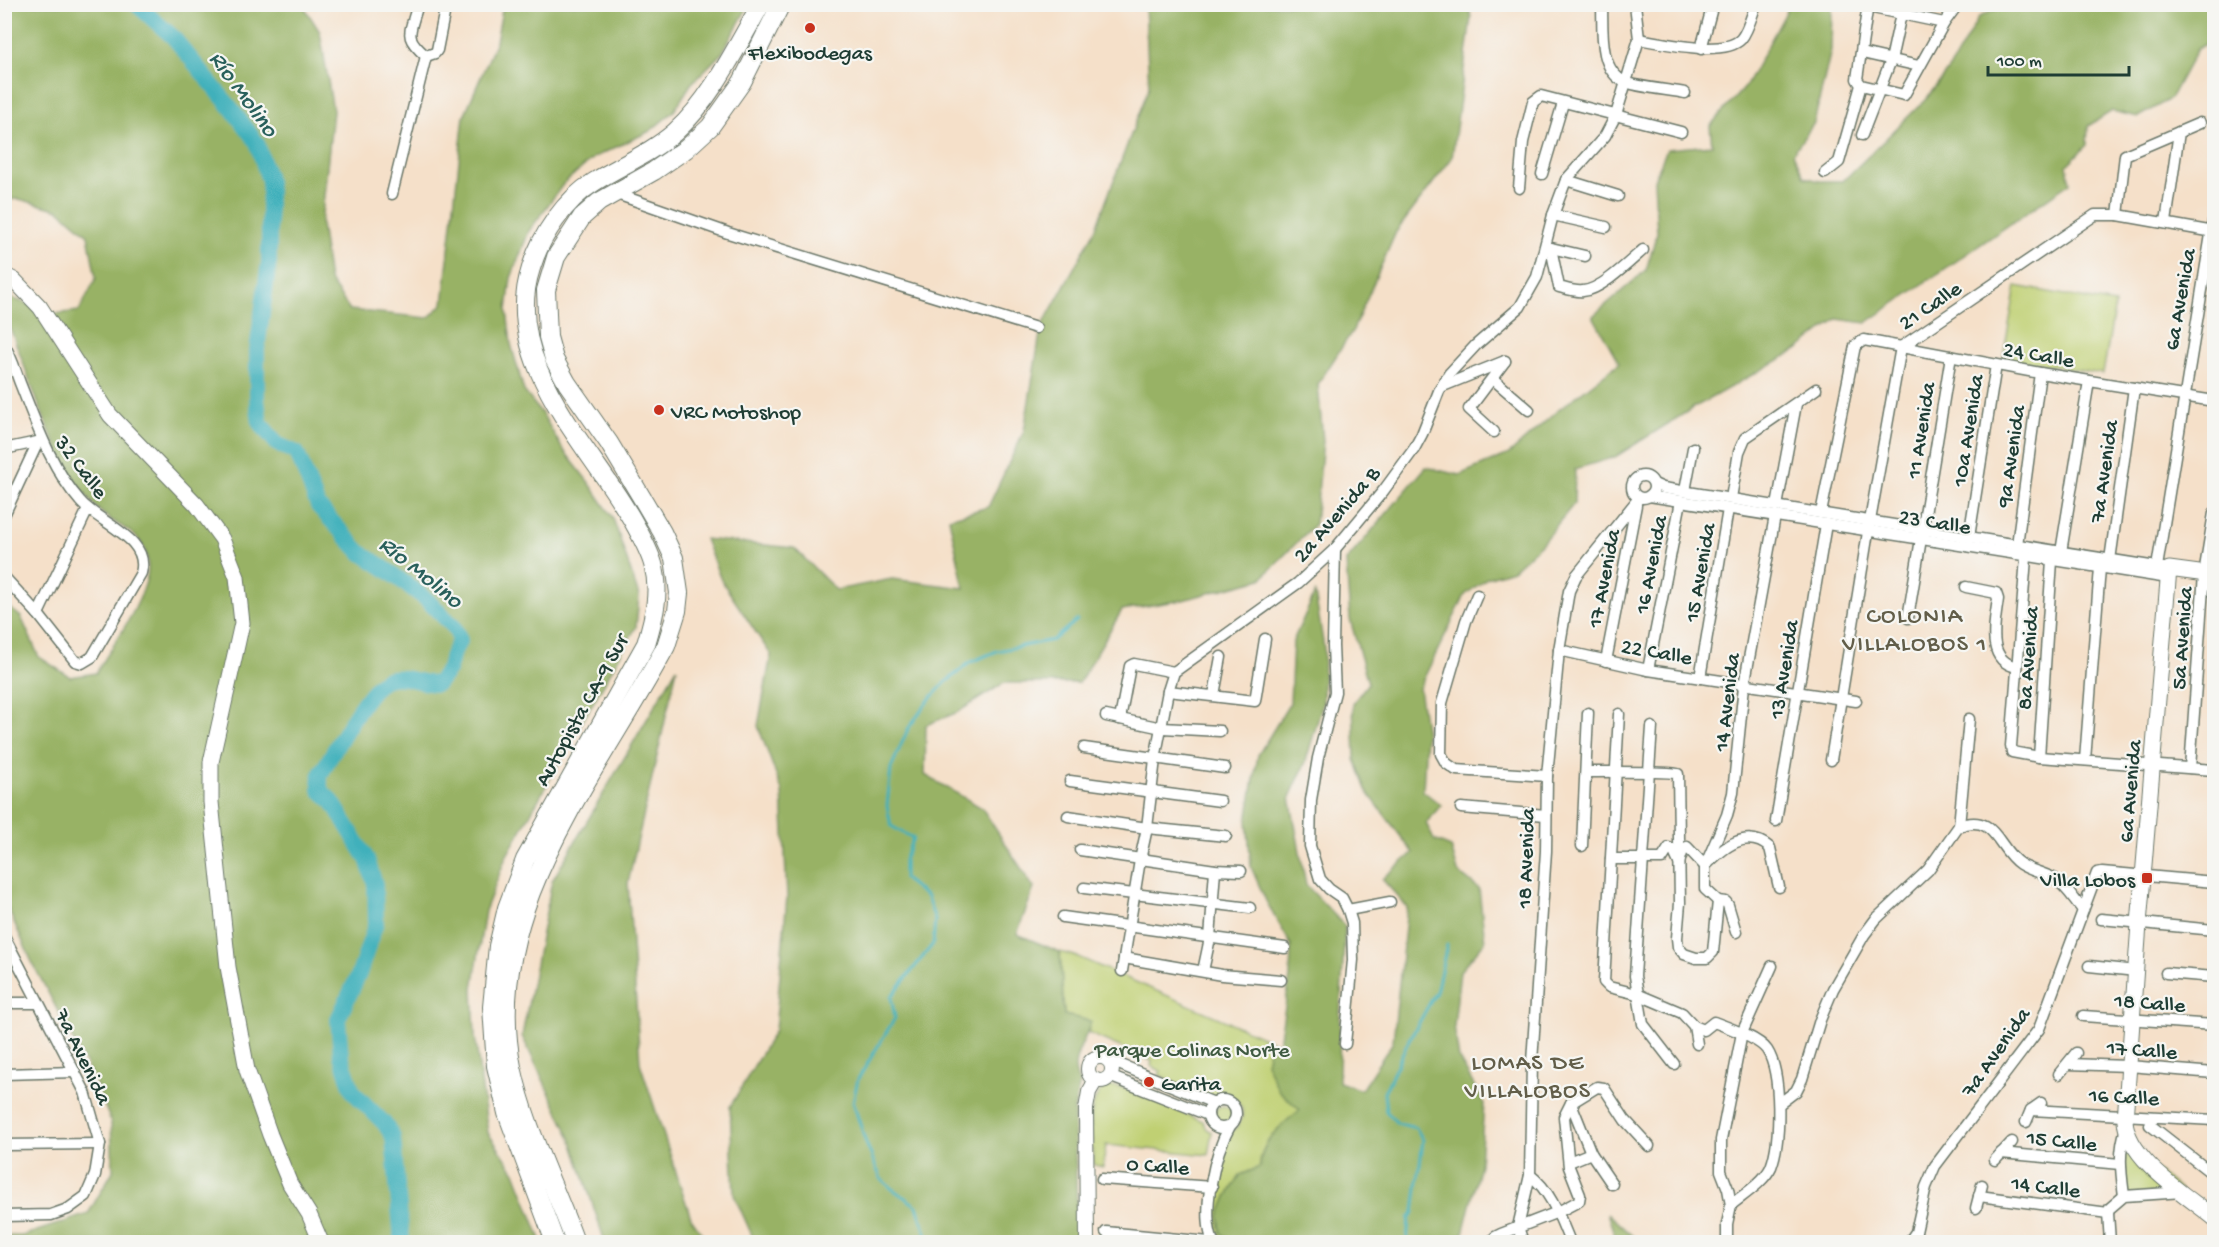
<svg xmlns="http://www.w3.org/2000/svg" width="2219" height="1247" font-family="'Gochi Hand',sans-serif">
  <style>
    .green { fill: #c0d073; stroke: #708654; stroke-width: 1.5 }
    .forest { fill: #98b265; stroke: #5c784c; stroke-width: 1.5 }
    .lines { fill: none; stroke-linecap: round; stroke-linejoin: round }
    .stream { stroke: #40b0bb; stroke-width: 3 }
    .river { stroke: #40b0bb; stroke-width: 16 }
    .minor-casing { stroke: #6a7668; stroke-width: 13 }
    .tertiary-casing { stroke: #6a7668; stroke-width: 16 }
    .secondary-casing { stroke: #6a7668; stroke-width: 17 }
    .trunk-casing { stroke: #6a7668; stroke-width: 20 }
    .minor { stroke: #fff; stroke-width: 10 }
    .tertiary { stroke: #fff; stroke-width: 14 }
    .secondary { stroke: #fff; stroke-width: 15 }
    .trunk { stroke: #fff; stroke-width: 18 }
    .poi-dot { fill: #c8321e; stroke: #f6f6f2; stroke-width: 2 }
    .labels { text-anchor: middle; stroke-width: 4.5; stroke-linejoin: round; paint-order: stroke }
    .poi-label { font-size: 22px; fill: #1f3d34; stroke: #f6f6f2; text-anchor: start }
    .street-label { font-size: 22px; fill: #1f3d34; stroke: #f6f6f2 }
    .park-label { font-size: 22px; fill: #3f5a41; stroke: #f6f6f2 }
    .water-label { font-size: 24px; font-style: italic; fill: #29605c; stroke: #f6f6f2 }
    .neighbourhood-label { font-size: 24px; letter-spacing: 1.5px; fill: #625e49; stroke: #f6f6f2 }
  </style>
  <rect width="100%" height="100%" fill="#f6f6f2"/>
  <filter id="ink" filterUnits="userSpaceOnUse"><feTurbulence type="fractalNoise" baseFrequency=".0167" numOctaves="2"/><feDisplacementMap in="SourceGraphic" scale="12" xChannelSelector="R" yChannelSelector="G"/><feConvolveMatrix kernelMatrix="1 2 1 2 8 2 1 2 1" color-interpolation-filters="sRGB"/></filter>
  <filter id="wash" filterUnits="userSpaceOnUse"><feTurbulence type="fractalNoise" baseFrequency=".008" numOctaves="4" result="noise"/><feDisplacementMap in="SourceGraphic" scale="24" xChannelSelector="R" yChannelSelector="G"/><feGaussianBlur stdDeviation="1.35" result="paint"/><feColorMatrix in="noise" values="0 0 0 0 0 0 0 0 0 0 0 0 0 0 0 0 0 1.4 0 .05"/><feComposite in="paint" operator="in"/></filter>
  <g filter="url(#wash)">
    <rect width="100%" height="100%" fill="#f5e0c9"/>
    <g class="green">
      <polygon points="2016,286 2115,304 2103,374 2003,358"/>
      <path d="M1060 952 1078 957 1279 1044V1091L1300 1110C1282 1124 1259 1142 1260 1167L1240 1175 1227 1197 1219 1216 1221 1233 1233 1242H1223L1217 1231 1215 1214 1227 1133C1241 1128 1249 1110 1235 1100 1227 1094 1220 1098 1212 1097 1196 1094 1174 1082 1159 1075L1161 1071 1151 1066 1152 1061 1088 1033 1090 1021 1064 1015Z"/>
      <path d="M1109 1086 1121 1087 1203 1121 1207 1129 1212 1132 1208 1155 1106 1145 1103 1167 1094 1165C1093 1143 1082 1097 1109 1086Z"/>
      <circle cx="1223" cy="1115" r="9"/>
      <polygon points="2122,1141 2181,1191 2124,1196"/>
    </g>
    <g class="forest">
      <path d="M2007 4 2214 5V39L2197 49 2170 99 2138 117 2112 111 2088 126 2087 145 2067 165 2070 183 1866 323 1837 319 1797 350 1693 408 1615 457 1575 469 1574 504 1541 544 1513 570 1487 578 1465 595 1419 688 1426 735 1423 791 1441 805 1426 823 1434 840 1451 847 1458 872 1479 889 1485 942 1460 971 1454 1026 1459 1059 1484 1103 1480 1165 1461 1242H1233L1221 1233 1219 1216 1227 1197 1240 1175 1260 1167C1260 1142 1282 1124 1300 1110L1279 1091 1266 1063 1269 1049 1279 1043 1290 977 1291 945 1266 901 1251 867 1247 821 1258 755 1290 703 1293 641 1315 593 1324 648 1323 703 1305 764 1290 797 1306 885 1345 926 1340 1016 1339 1082 1361 1090 1393 1042 1407 907 1382 879 1413 853 1366 790 1355 759 1353 703 1368 683 1350 619 1346 561 1426 467 1459 475 1509 454 1556 412 1619 363 1593 316 1646 270 1657 233 1654 180 1667 149 1712 145 1710 126 1747 84 1785 14 1788 5H1832L1831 50 1814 123 1793 153 1804 177 1820 181H1843L1927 98 1952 64 1979 17Z"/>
      <path d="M5 5H303L320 32 333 111 321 224 329 280 350 310 428 318 443 304 464 116 496 42 503 5H749L722 53 691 84 674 111 650 131 595 157 564 183 529 231 511 278 507 310 511 344 524 391 543 415 562 448 590 484 613 518 639 596 636 627 506 857 485 911 473 989 475 1036 488 1133 515 1172 542 1242H5V1236H22L88 1214 113 1171 111 1122 95 1082 31 960 5 902V604L21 617 39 657 70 677 96 673C111 648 149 595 148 567 147 527 114 530 94 505 48 452 32 379 5 316L4 295 55 314 79 311 96 278 88 235 59 210 19 199 5 200Z"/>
      <path d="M1145 5H1469L1471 18 1452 158 1396 232 1353 330 1318 384 1323 441 1315 524 1261 579 1183 600 1122 610 1079 683H1004L958 712 926 725 925 775 982 808 1034 888 1017 934 1060 952 1064 1015 1091 1021C1086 1043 1066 1061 1080 1083L1074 1110 1078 1242H755L734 1195 730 1107 775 1030 787 897 782 791 758 726 771 655 721 580 705 539 794 548 836 590 892 579 964 588 949 518 988 507 1024 431 1041 328 1095 230 1149 87Z"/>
      <polygon points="677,668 628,883 640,1063 691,1218 708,1242 605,1242 571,1138 522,1036 552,881"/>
      <polygon points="1607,1213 1639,1242 1617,1242"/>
    </g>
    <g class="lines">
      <g class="stream">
        <polyline points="929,1242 917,1206 891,1188 881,1179 866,1143 853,1102 858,1079 895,1018 891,997 933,944 935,920 927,897 904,879 904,860 913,838 891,826 887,806 891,768 908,729 928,701 945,683 969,663 997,651 1053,640 1077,620"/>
        <polyline points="1407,1242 1409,1218 1414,1212 1423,1140 1416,1128 1397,1123 1386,1111 1384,1093 1406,1046 1436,992 1447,945"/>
      </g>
      <path class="river" d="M136 4 173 37 232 109 257 143 269 181V262L257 350V399L260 423 277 444 297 453 318 506 360 552 387 570 426 599 454 627 460 640 452 655 449 669 437 684C420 684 405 674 387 679 367 686 332 756 320 775V790L332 801 367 859 375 884 376 923 359 974 338 1019 341 1056 353 1092 384 1123 393 1137 402 1242"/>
    </g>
  </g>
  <g filter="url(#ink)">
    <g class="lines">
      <defs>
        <g id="minor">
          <path d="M415 4 417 7C410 34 403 36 426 56"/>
          <path d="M1602 4C1603 28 1598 70 1625 82 1637 87 1670 90 1685 93"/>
          <polyline points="1696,4 1712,8"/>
          <polyline points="1868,7 1944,23"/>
          <path d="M1639 39C1661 43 1724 57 1741 39 1748 31 1752 15 1756 4"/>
          <polyline points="1701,49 1713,4"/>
          <polyline points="1862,53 1919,66"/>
          <polyline points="426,56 435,53 437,50 446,4"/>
          <polyline points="1861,85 1904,95 1944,23 1958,4"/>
          <polyline points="1862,135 1891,60 1901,14"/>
          <polyline points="1825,173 1839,162 1861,85 1857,79 1868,4"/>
          <polyline points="1542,174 1563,103"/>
          <polyline points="1566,180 1618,196"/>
          <polyline points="1519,188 1523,142 1533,102 1541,96 1681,132"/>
          <polyline points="614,193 728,233 1036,328"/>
          <polyline points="392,194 426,56"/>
          <polyline points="1553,215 1606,227"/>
          <polyline points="2118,215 2125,155 2200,123"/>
          <polyline points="2166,222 2179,132"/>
          <polyline points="1547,247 1585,256"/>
          <path d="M1551 248 1559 287C1567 289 1575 292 1583 291 1601 290 1629 262 1643 250"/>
          <path d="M4 345C12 357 15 370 20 383 36 423 51 468 80 501 98 523 151 538 141 573L92 657 82 663 75 661 38 614 4 577"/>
          <polyline points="1493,379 1529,410"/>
          <polyline points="1443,386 1505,361"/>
          <polyline points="1494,432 1469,409 1505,361"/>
          <polyline points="4,449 42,441"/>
          <circle cx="1643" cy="487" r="11"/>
          <polyline points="1654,484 1663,488 2169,569"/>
          <polyline points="1685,491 1693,448"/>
          <polyline points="1649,496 2168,578"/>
          <polyline points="1731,498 1739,452 1745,438 1816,389"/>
          <polyline points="1777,506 1796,404"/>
          <polyline points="1821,513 1855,346 1864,340 2040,373 2214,401"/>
          <polyline points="4,515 38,442"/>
          <polyline points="1969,537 1996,365"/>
          <polyline points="2017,545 2040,373"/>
          <polyline points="1335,549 1333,646 1335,692 1318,758 1311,800 1310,846 1320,879 1329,889 1342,898 1348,910 1352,923 1353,960 1345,1044"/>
          <polyline points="2061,552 2089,381"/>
          <polyline points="2026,558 2011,746 2012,752 2039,757 2214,770"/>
          <polyline points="2110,560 2134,388"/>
          <polyline points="2157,567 2214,216"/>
          <path d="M1966 587 1996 593 1998 599C1995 622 1985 661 2017 667"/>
          <polyline points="1477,595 1466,621 1442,703 1441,754 1446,763 1456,770 1547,776"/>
          <polyline points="38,614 88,509"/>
          <polyline points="1908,618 1951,356"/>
          <polyline points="1559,650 1648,670 1856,701"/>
          <polyline points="1606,661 1636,505"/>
          <polyline points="1648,670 1681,501"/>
          <polyline points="1700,678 1728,509"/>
          <polyline points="1168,691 1255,701 1265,639"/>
          <polyline points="1214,695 1221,657"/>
          <polyline points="1619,714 1604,982 1609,987 1637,994 1682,1013 1694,1026 1697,1044"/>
          <polyline points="1106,716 1162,728 1220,731"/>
          <polyline points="1120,719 1130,666 1134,664 1174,672"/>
          <polyline points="1652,727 1635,976 1643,1024 1674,1064"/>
          <polyline points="1084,748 1225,768"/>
          <polyline points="2039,757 2052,561"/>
          <polyline points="1831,760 1868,532 1901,347 2095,215 2118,215 2214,232"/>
          <polyline points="2085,760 2100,568"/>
          <polyline points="2190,768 2204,574 2214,513"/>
          <path d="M1586 772C1600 772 1672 771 1678 774L1680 903 1677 938 1678 947 1684 954 1696 958H1707L1713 952 1718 901"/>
          <polyline points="1070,781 1220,801"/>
          <polyline points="1461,808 1546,815"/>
          <polyline points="1068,816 1147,828 1226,836"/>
          <polyline points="1776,821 1826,524"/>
          <path d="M1959 826C1996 812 1997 849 2020 864 2031 871 2044 873 2055 879 2066 885 2075 901 2083 910"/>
          <polyline points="1582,846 1588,713"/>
          <polyline points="1080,850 1215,870 1241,871"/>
          <path d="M1611 859H1662L1669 848 1673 850 1679 863 1683 850 1687 847 1705 866C1723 848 1746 827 1770 848L1779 887"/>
          <polyline points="1084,888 1250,908"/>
          <polyline points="1348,910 1390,902"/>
          <polyline points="1063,917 1285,948"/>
          <polyline points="2101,919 2214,930"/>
          <polyline points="1736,932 1728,905 1726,902 1718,901 1705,889 1705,866 1727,815 1733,793 1744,686 1775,516"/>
          <polyline points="4,936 85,1092 100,1144 95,1175 86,1196 68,1209 51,1215 4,1216"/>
          <polyline points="1124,958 1222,975 1281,980"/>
          <polyline points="2089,966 2136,971"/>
          <polyline points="1122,971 1140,860 1147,828 1155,759 1168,691 1174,672 1298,583 1335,549 1384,490 1414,449 1422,434 1439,391 1449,374 1476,345 1520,307 1537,277 1553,215 1566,180 1605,136 1616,115 1639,39 1635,4"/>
          <polyline points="1203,971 1210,938 1215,870"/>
          <polyline points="2166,973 2214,977"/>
          <polyline points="4,1003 38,1003"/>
          <polyline points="2083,1016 2214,1025"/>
          <path d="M1694 1026 1704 1030 1714 1022C1727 1027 1759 1038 1767 1050 1782 1073 1781 1141 1771 1167 1764 1182 1743 1195 1731 1205"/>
          <polyline points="1104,1058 1214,1103"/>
          <polyline points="2068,1064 2129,1066 2214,1073"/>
          <polyline points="4,1074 75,1072"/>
          <polyline points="2059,1074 2076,1053"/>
          <polyline points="1109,1076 1208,1115"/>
          <circle cx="1222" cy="1114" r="14"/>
          <polyline points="1571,1103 1591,1153 1612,1184"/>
          <polyline points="1779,1104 1796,1091 1802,1079 1820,1020 1833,989 1864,935 1876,919 1928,870 1959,826 1969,719"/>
          <polyline points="2031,1110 2214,1120"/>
          <polyline points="2152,1117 2150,1125 2214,1175"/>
          <polyline points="2026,1122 2031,1110 2041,1103"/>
          <polyline points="4,1145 100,1144"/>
          <polyline points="2001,1153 2120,1164"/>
          <polyline points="1995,1160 2012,1142"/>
          <polyline points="1569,1162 1591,1153"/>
          <path d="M1530 1175C1551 1191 1560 1218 1570 1242"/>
          <polyline points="1102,1179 1212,1187"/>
          <polyline points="1979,1196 2108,1213"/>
          <path d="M2124 1196C2121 1172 2118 1152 2126 1129"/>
          <polyline points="1976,1208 1982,1185"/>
          <polyline points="1106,1232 1209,1242"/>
          <path d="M1213 1242C1201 1212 1214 1154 1230 1126"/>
          <polyline points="1493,1242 1495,1237 1501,1234 1558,1212 1579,1201 1580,1195 1569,1167 1564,1117 1571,1103 1597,1087 1604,1088 1625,1120 1649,1146"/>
          <polyline points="1523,1242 1518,1227 1530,1175 1532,1062 1546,851 1547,776 1559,650 1569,591 1576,576 1639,498"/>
          <polyline points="1727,1242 1727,1224 1731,1205 1728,1189 1721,1171 1721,1140 1742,1033 1772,966"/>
          <polyline points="1909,1242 1916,1232 1926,1187 1935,1166 2039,1029 2097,873 2102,872 2214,882"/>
          <polyline points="2110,1242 2108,1213 2110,1208 2124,1196 2183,1192"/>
        </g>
        <g id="tertiary">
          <circle cx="1100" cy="1069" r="12"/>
          <polyline points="1087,1242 1086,1109 1089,1092 1096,1080"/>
        </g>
        <g id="secondary">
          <polyline points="4,275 14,280 40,307 110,415 197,505 222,539 237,577 242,623 211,762 211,802 228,967 247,1070 270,1135 290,1184 309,1214 321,1242"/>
          <path d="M2214 575 2169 569 2139 924 2125 1120C2127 1159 2186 1195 2214 1218"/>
        </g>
        <g id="trunk">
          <path d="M555 1242 507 1113 496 1066 492 1007 498 946 507 908 525 860 646 644C654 617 661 592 653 564 649 550 641 536 634 523 592 447 500 363 531 268 541 235 565 200 594 182 621 165 651 153 675 132 711 100 737 46 761 4"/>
          <path d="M575 1242C554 1184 525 1128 512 1067 480 910 597 776 666 646L677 611 679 593 674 558 662 532 645 503 609 443 567 383 554 359 548 337 546 290 556 257 582 217 599 202 654 171 686 149 710 127 742 82 781 4"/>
        </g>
      </defs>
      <use href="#minor" class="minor-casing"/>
      <use href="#tertiary" class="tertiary-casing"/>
      <use href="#secondary" class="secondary-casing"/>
      <use href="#trunk" class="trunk-casing"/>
      <use href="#minor" class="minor"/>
      <use href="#tertiary" class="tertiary"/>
      <use href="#secondary" class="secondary"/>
      <use href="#trunk" class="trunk"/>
    </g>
  </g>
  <g class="poi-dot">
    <circle cx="810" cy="28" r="6"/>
    <circle cx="659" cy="410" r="6"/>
    <rect x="2141" y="872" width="12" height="12" rx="3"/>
    <circle cx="1149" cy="1082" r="6"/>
  </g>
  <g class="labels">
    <g class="poi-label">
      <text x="810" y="59" text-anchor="middle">Flexibodegas</text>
      <text x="671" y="418">VRC Motoshop</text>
      <text x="2135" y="886" text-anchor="end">Villa Lobos</text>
      <text x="1161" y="1090">Garita</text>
    </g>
    <g class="street-label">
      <text transform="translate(2178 299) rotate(-80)" y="8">6a Avenida</text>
      <text transform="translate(1929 304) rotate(-34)" y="8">21 Calle</text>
      <text transform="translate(2039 353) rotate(10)" y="8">24 Calle</text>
      <text transform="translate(1919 430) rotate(-81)" y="8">11 Avenida</text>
      <text transform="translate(1966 430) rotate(-81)" y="8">10a Avenida</text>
      <text transform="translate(2009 456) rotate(-82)" y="8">9a Avenida</text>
      <text transform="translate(83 466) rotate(53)" y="8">32 Calle</text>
      <text transform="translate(2102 471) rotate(-82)" y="8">7a Avenida</text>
      <text transform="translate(1335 513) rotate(-49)" y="8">2a Avenida B</text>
      <text transform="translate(1935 520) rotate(9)" y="8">23 Calle</text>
      <text transform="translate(1649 564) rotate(-79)" y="8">16 Avenida</text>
      <text transform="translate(1698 572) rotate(-80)" y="8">15 Avenida</text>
      <text transform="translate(1602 578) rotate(-79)" y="8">17 Avenida</text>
      <text transform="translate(2180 638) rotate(-86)" y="8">5a Avenida</text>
      <text transform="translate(1657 650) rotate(10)" y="8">22 Calle</text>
      <text transform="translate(2026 658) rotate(-86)" y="8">8a Avenida</text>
      <text transform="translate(1782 669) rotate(-81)" y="8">13 Avenida</text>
      <text transform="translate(1725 702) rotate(-83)" y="8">14 Avenida</text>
      <text transform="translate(580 709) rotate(-61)" y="8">Autopista CA-9 Sur</text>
      <text transform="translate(2128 791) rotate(-85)" y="8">6a Avenida</text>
      <text transform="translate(1524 858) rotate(-88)" y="8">18 Avenida</text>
      <text transform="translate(2150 1001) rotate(4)" y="8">18 Calle</text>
      <text transform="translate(2142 1048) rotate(4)" y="8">17 Calle</text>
      <text transform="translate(1994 1051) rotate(-55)" y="8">7a Avenida</text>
      <text transform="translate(85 1056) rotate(64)" y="8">7a Avenida</text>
      <text transform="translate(2124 1095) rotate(3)" y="8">16 Calle</text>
      <text transform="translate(2062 1139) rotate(6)" y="8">15 Calle</text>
      <text transform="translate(1158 1164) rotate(4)" y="8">0 Calle</text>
      <text transform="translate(2046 1185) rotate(7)" y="8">14 Calle</text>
    </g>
    <g class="park-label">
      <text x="1192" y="1056">Parque Colinas Norte</text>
    </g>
    <g class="water-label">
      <text transform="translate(245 93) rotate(54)" y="8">Río Molino</text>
      <text transform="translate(422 571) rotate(39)" y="8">Río Molino</text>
    </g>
    <g class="neighbourhood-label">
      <text x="1915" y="622">COLONIA<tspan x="1915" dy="28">VILLALOBOS 1</tspan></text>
      <text x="1528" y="1069">LOMAS DE<tspan x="1528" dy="28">VILLALOBOS</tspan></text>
    </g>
  </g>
  <rect width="2219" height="1247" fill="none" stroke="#f6f6f2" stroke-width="24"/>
  <path d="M1988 66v9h141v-9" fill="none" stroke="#1f3d34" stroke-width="3"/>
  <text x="1997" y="66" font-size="18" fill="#1f3d34" stroke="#f6f6f2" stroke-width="4.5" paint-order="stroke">100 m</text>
</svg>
